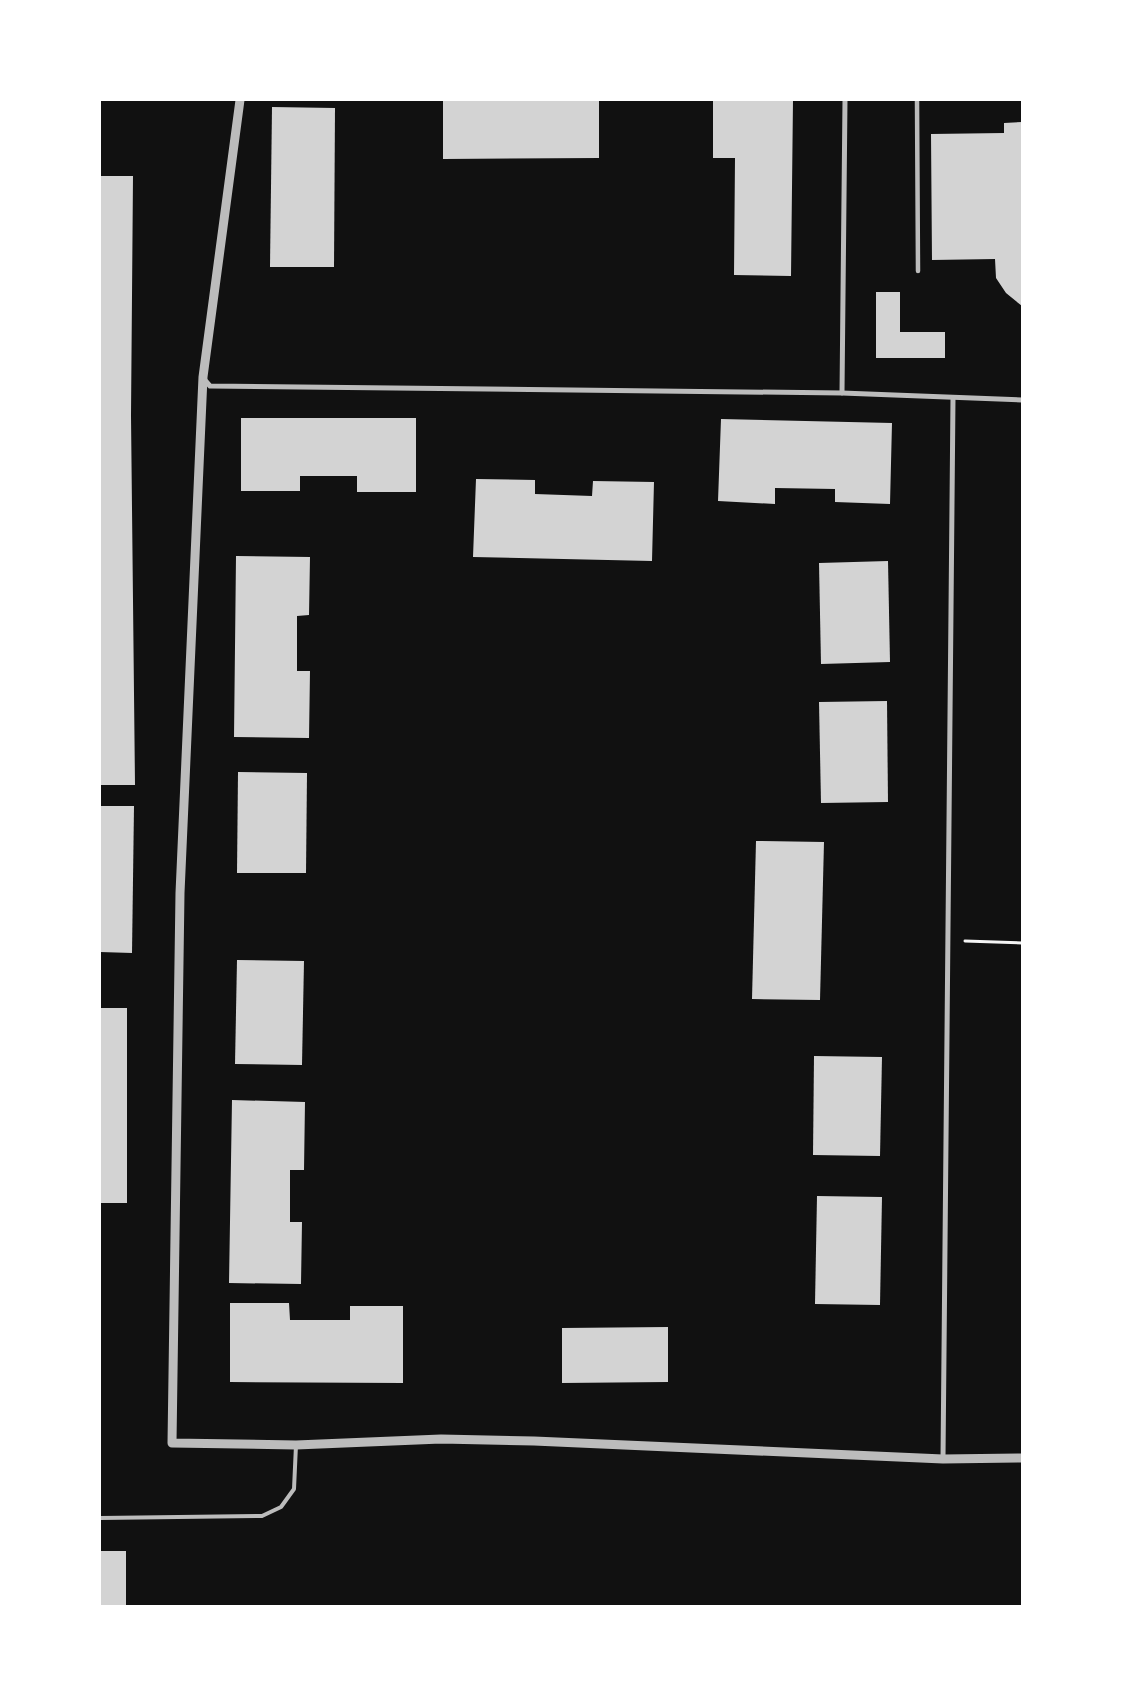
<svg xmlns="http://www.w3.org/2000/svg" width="1122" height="1706" font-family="'Noto Sans',sans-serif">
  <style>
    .building { fill: #d3d3d3 }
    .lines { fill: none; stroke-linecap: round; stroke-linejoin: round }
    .path { stroke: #f5f5f5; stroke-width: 3 }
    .service { stroke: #bcbcbc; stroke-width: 4 }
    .pedestrian { stroke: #bcbcbc; stroke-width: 4.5 }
    .minor { stroke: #bcbcbc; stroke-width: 5 }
    .tertiary { stroke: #bcbcbc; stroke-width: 9 }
  </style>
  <rect width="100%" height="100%" fill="#111"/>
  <g class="building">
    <polygon points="443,100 599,100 599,158 443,159"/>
    <polygon points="713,100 793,100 791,276 734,275 735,158 713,158"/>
    <polygon points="272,107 335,108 334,267 270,267"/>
    <polygon points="1022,122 1022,306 1006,293 996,278 995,259 932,260 931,134 1004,133 1004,123"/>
    <polygon points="100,176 133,176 131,416 135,785 100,785"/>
    <polygon points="876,292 900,292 900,332 945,332 945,358 876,358"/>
    <polygon points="241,418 416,418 416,492 357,492 357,476 300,476 300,491 241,491"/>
    <polygon points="721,419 892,423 890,504 835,502 835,489 775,488 775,504 718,501"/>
    <polygon points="476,479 535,480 535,494 592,496 593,481 654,482 652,561 473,557"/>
    <polygon points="236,556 310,557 309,615 297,616 297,671 310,671 309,738 234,737"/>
    <polygon points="888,561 890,662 821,664 819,563"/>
    <polygon points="887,701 888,802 821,803 819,702"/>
    <polygon points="238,772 307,773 306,873 237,873"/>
    <polygon points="100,806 134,806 132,953 100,952"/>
    <polygon points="756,841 824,842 820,1000 752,999"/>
    <polygon points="237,960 304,961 302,1065 235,1064"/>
    <rect x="100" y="1008" width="27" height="195"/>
    <polygon points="814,1056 882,1057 880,1156 813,1155"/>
    <polygon points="232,1100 305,1102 304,1170 290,1170 290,1222 302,1222 301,1284 229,1283"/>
    <polygon points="817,1196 882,1197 880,1305 815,1304"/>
    <polygon points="230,1303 289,1303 290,1320 350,1320 350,1306 403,1306 403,1383 230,1382"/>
    <polygon points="668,1327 668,1382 562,1383 562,1328"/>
    <rect x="100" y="1551" width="26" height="55"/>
  </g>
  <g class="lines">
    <polyline class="path" points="965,941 1022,943"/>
    <polyline class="service" points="100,1518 262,1516 281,1507 294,1489 296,1445"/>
    <polyline class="pedestrian" points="917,100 918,271"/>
    <g class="minor">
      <polyline points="203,378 210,386 842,393 1022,400"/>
      <polyline points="842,393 845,100"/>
      <polyline points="943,1459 953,398"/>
    </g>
    <polyline class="tertiary" points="240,100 203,377 180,893 172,1443 296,1445 441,1439 534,1441 943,1459 1022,1458"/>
  </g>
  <rect width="1122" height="1706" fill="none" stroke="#ffffff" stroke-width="202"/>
</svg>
